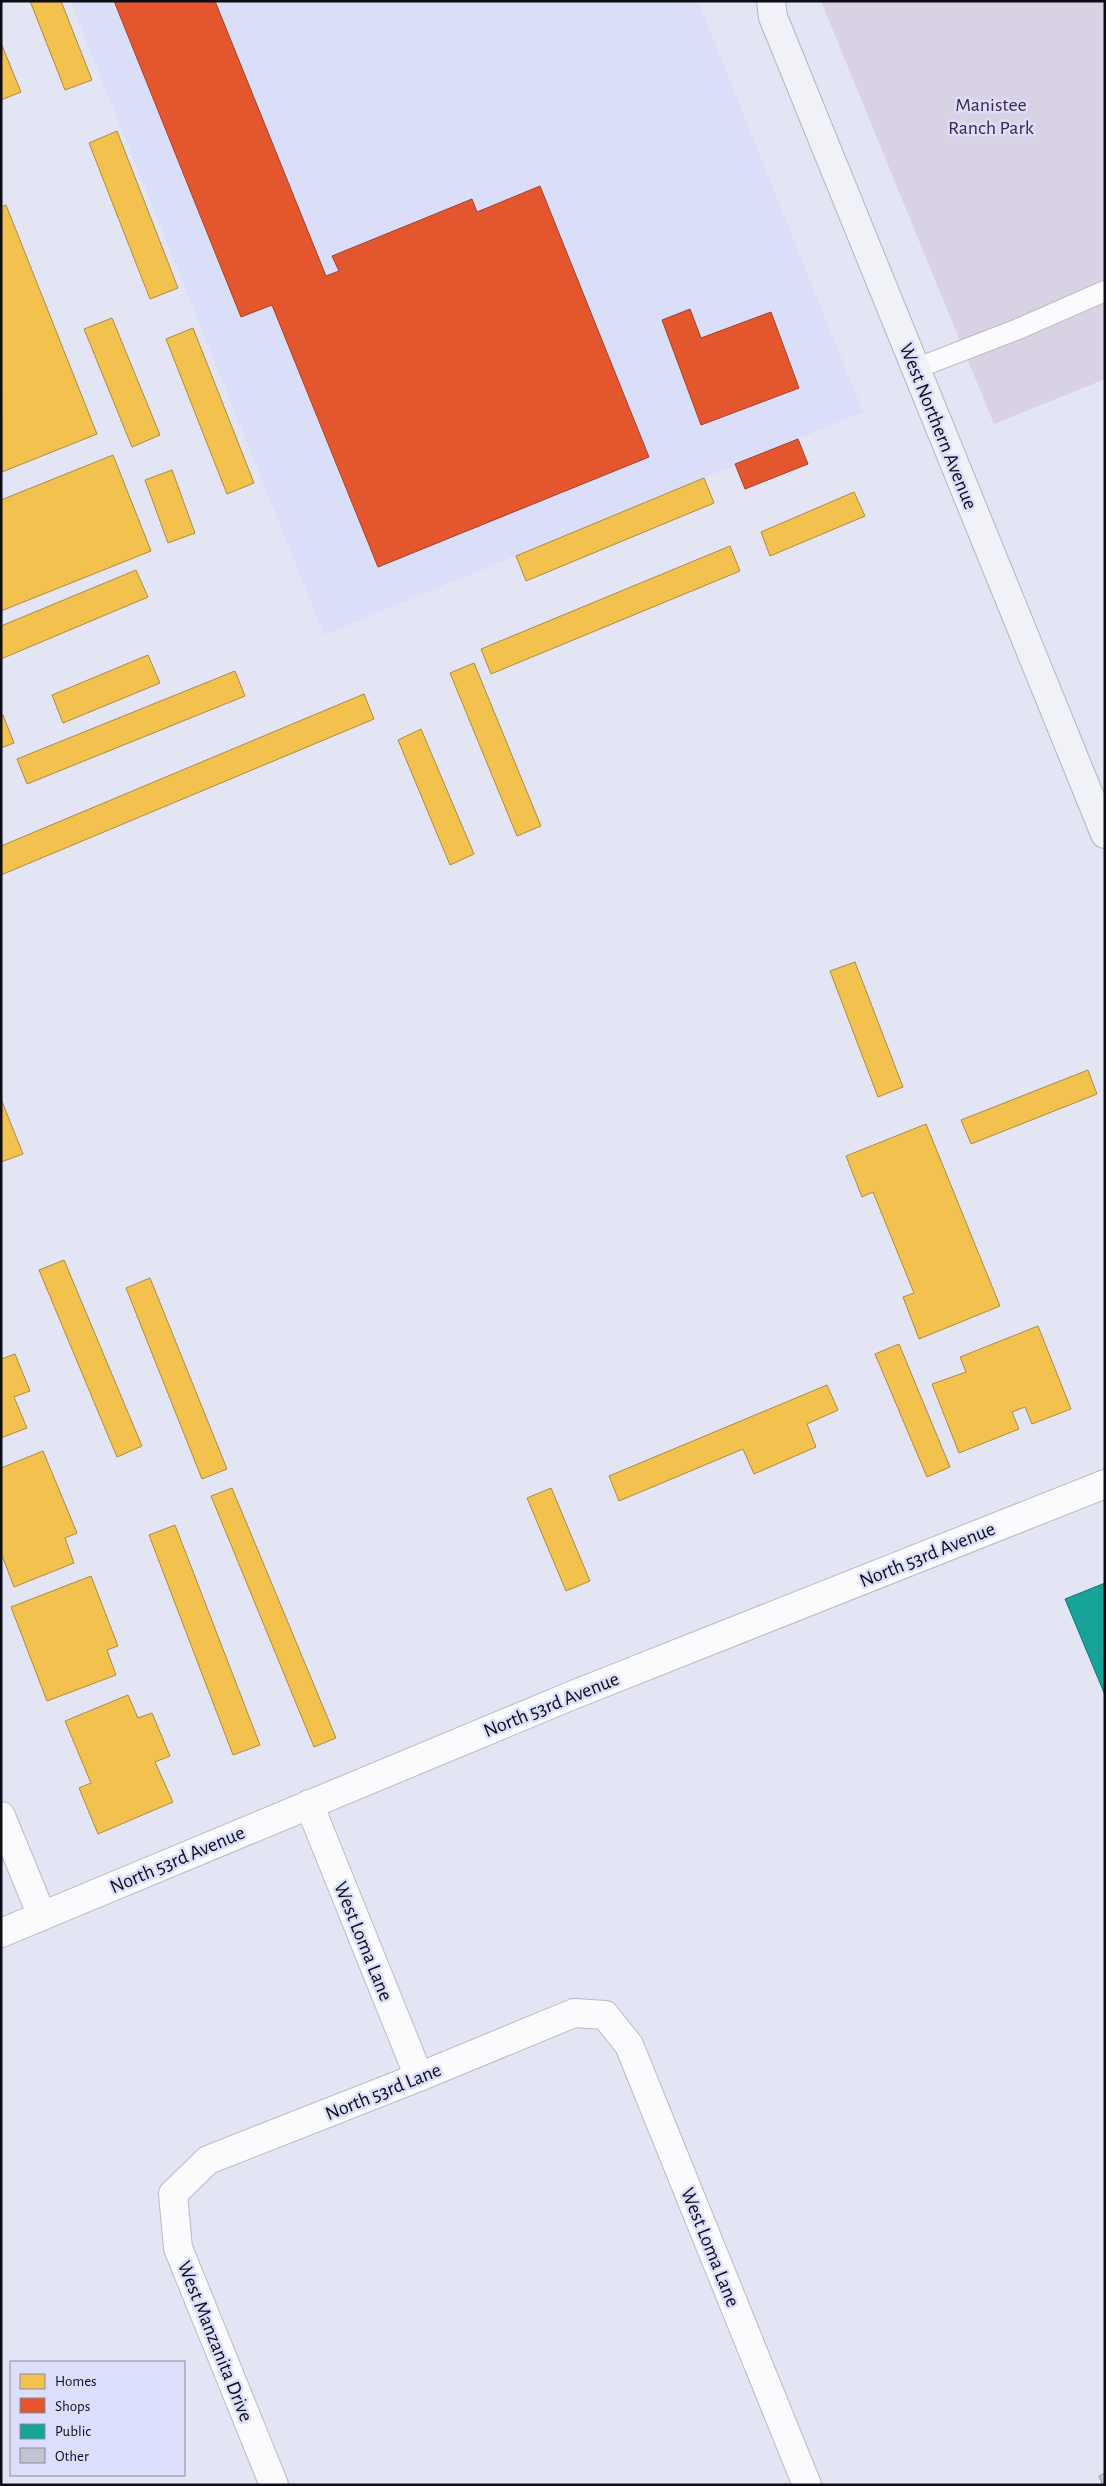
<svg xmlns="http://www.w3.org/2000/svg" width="1106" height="2486" font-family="'Alegreya Sans',sans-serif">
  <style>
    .built { fill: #dadef8 }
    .green { fill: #d9d1e4 }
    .homes { fill: #f2c14e; stroke: #ad8b3e }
    .shops { fill: #e4572e; stroke: #a44127 }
    .public { fill: #17a398; stroke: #147671 }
    .building { fill: #c4c3d0; stroke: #9c9ca7 }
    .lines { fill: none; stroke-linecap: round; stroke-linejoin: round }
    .lane-casing { stroke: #b9bac6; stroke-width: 22 }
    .street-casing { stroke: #b9bac6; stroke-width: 30 }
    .secondary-casing { stroke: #b9bac6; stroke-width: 30 }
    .primary-casing { stroke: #b0b4c1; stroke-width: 30 }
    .lane { stroke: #fbfbfd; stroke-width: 20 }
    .street { stroke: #fbfbfd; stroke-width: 28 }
    .secondary { stroke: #fbfbfd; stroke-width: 28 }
    .primary { stroke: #f0f2f7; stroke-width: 28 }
    .labels { text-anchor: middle; stroke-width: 5; stroke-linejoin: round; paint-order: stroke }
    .park-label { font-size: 20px; fill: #42254c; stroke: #dbdffc }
    .street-label { font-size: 20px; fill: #0d0d17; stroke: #dbdffc }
  </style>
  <rect width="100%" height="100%" fill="#e3e5f4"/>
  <polygon class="built" points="70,1 698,1 863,412 324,635"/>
  <polygon class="green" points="821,1 1105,1 1105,379 994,424"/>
  <g class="homes">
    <polygon points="30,1 61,1 92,80 65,90"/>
    <polygon points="1,43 21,92 1,100"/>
    <polygon points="117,131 178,288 150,299 89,143"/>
    <polygon points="6,205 97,434 2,472 1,207"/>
    <polygon points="112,318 160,435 132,447 84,329"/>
    <polygon points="193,328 254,483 227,494 166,339"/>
    <polygon points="113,455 151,551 1,611 1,500"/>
    <polygon points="172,470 195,533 168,543 145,480"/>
    <polygon points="704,478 714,503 526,581 516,556"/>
    <polygon points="854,492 865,516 770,556 761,532"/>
    <polygon points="730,546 740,571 491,674 481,649"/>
    <polygon points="136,570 148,597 1,659 1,626"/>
    <polygon points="148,655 160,683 63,723 52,695"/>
    <polygon points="474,663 541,826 517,836 450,673"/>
    <polygon points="235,671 245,696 27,784 17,759"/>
    <polygon points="364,694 374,719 1,875 1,846"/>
    <polygon points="3,715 14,743 1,748 1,716"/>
    <polygon points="421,729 474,854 450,865 398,740"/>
    <polygon points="855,962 903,1087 878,1097 830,971"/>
    <polygon points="1088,1070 1097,1094 971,1144 961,1120"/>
    <polygon points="1,1099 23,1154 1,1162"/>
    <polygon points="926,1124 1000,1306 919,1339 903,1297 914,1293 873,1192 862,1197 846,1156"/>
    <polygon points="64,1260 142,1446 117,1457 39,1270"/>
    <polygon points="150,1278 227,1469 202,1479 126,1288"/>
    <polygon points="1038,1326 1071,1409 1032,1424 1025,1407 1012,1412 1019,1429 959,1453 932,1384 966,1372 960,1357"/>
    <polygon points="899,1344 950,1467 927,1477 875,1354"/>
    <polygon points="15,1354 30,1391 14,1397 27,1428 1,1438 1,1359"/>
    <polygon points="827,1385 838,1410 807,1424 816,1447 754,1474 743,1449 619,1501 609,1476"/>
    <polygon points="43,1451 77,1533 65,1538 74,1563 14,1587 1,1553 1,1468"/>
    <polygon points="232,1488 336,1738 314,1747 211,1496"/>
    <polygon points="551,1488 590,1581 566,1591 527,1498"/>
    <polygon points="175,1525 260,1745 233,1755 149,1535"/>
    <polygon points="91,1576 118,1646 107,1650 116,1675 47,1701 11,1607"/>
    <polygon points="128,1695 138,1718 152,1713 170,1756 155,1762 173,1802 98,1834 79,1788 91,1783 65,1721"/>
  </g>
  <g class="shops">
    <polygon points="114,1 215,1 326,276 339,271 332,256 472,199 477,212 540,186 649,457 378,567 272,305 241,317"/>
    <polygon points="690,309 701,338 771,312 799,388 701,425 662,320"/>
    <polygon points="798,439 808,464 745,489 735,464"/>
  </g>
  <polygon class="public" points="1105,1583 1105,1695 1065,1599"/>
  <polygon class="building" points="1105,2473 1105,2485 1103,2485 1099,2476"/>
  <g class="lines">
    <defs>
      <polyline id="lane" points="915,369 1018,329 1105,291"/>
      <g id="street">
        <polyline points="309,1804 419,2077"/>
        <polyline points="1,1816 42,1916"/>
        <polyline points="274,2485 178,2248 173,2194 208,2160 419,2077 574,2013 605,2015 629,2045 807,2485"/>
      </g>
      <polyline id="secondary" points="1,1933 573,1695 1105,1484"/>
      <polyline id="primary" points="771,1 773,17 1105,834"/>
    </defs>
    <use href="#lane" class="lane-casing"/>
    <use href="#street" class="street-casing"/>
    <use href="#secondary" class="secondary-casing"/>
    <use href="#primary" class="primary-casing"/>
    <use href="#lane" class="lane"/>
    <use href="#street" class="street"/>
    <use href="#secondary" class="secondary"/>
    <use href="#primary" class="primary"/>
  </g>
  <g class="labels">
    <g class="park-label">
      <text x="991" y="111">Manistee<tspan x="991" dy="23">Ranch Park</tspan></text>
    </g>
    <g class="street-label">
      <text transform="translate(939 426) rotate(68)" y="7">West Northern Avenue</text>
      <text transform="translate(927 1554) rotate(-22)" y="7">North 53rd Avenue</text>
      <text transform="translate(551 1704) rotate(-22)" y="7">North 53rd Avenue</text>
      <text transform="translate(177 1859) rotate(-23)" y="7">North 53rd Avenue</text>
      <text transform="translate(364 1941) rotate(68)" y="7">West Loma Lane</text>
      <text transform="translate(383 2091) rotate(-22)" y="7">North 53rd Lane</text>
      <text transform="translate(711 2247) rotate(68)" y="7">West Loma Lane</text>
      <text transform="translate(216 2341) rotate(68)" y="7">West Manzanita Drive</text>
    </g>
  </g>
  <rect width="1106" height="2486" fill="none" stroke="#0d0d17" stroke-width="5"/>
  <rect x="10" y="2361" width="175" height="115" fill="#dbdffc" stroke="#898ba0"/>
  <rect x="20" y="2374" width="25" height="15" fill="#f2c14e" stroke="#898ba0"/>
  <text x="55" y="2386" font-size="15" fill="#0d0d17">Homes</text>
  <rect x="20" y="2398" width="25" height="15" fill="#e4572e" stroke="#898ba0"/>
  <text x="55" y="2411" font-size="15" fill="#0d0d17">Shops</text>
  <rect x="20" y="2424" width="25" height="15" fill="#17a398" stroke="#898ba0"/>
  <text x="55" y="2436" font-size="15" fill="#0d0d17">Public</text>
  <rect x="20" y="2448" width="25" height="15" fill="#c4c3d0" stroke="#898ba0"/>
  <text x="55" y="2461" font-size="15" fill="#0d0d17">Other</text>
</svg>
